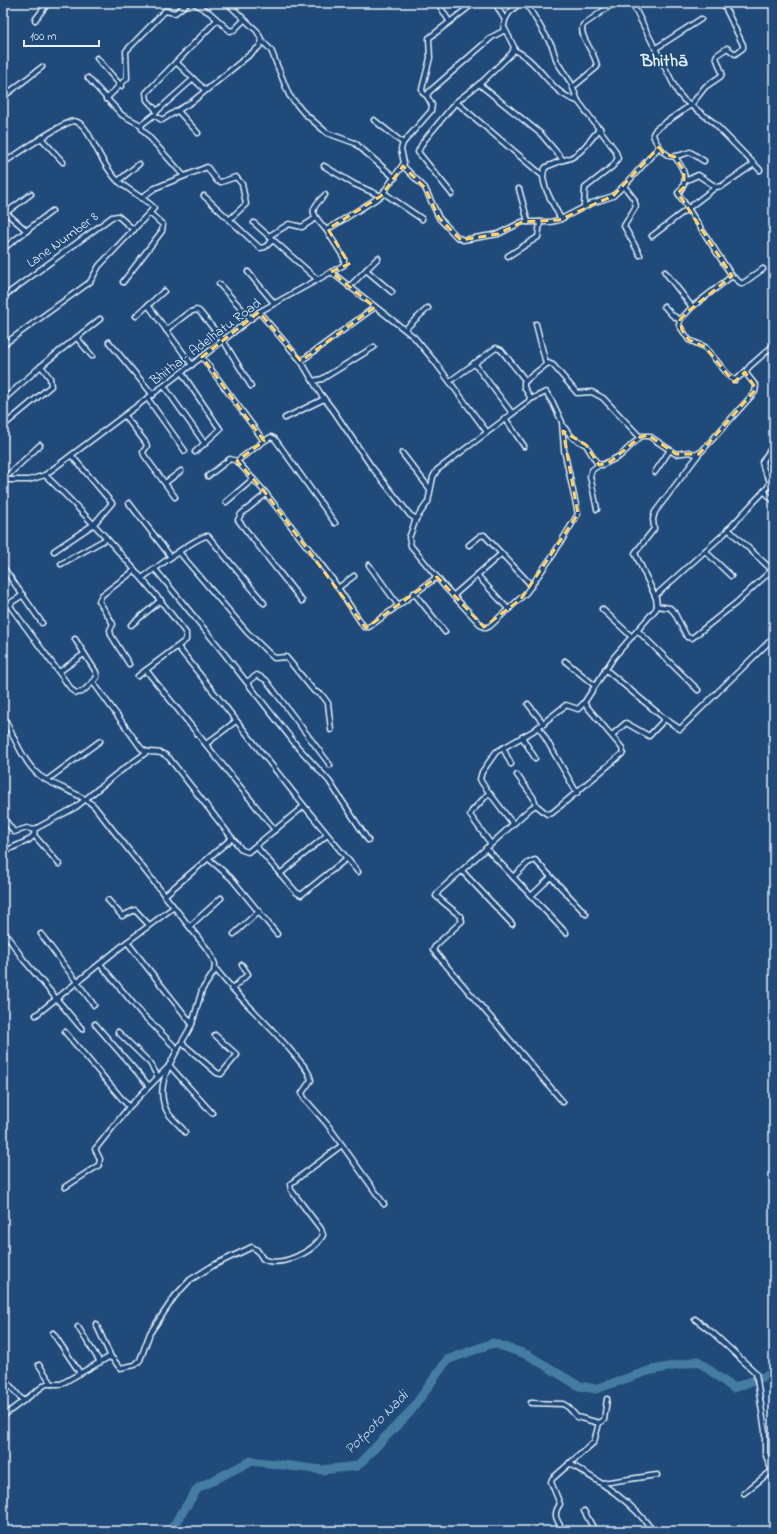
<svg xmlns="http://www.w3.org/2000/svg" width="777" height="1534" font-family="'Indie Flower',sans-serif">
  <style>
    .lines { fill: none; stroke-linecap: round; stroke-linejoin: round }
    .river { stroke: #457ba2; stroke-width: 9 }
    .minor-casing { stroke: #e8f1f8; stroke-width: 7 }
    .minor { stroke: #1f4a7a; stroke-width: 4 }
    .marked { fill: none; stroke: #ffd166; stroke-width: 3; stroke-dasharray: 8 5; stroke-linejoin: round }
    .labels { text-anchor: middle; stroke-width: 3.5; stroke-linejoin: round; paint-order: stroke }
    .street-label { font-size: 14px; fill: #e8f1f8; stroke: #1f4a7a }
    .water-label { font-size: 15px; font-style: italic; fill: #d0dfeb; stroke: #1f4a7a }
    .district-label { font-size: 18px; font-weight: bold; fill: #e8f1f8; stroke: #1f4a7a }
  </style>
  <rect width="100%" height="100%" fill="#1f4a7a"/>
  <filter id="ink" filterUnits="userSpaceOnUse"><feTurbulence type="fractalNoise" baseFrequency=".025" numOctaves="2"/><feDisplacementMap in="SourceGraphic" scale="8" xChannelSelector="R" yChannelSelector="G"/><feConvolveMatrix kernelMatrix="1 2 1 2 8 2 1 2 1" color-interpolation-filters="sRGB"/></filter>
  <g filter="url(#ink)">
    <g class="lines">
      <polyline class="river" points="170,1531 198,1488 251,1461 322,1470 357,1466 411,1411 447,1360 493,1343 528,1355 579,1386 596,1389 648,1371 698,1361 733,1388 774,1373"/>
      <defs>
        <g id="minor">
          <polyline points="194,3 210,13 230,31 234,30 244,20"/>
          <polyline points="227,3 257,31 262,41 271,50 289,95 303,112 327,133 355,143 395,178"/>
          <polyline points="438,3 449,21"/>
          <polyline points="495,3 505,20"/>
          <polyline points="526,3 552,46 557,62 571,83 578,101 615,150 618,158 613,166 585,188 584,206"/>
          <polyline points="632,3 678,93 684,100 713,122 760,170"/>
          <polyline points="35,20 48,3"/>
          <polyline points="505,29 514,47 512,53 483,81 456,102 542,175"/>
          <polyline points="656,48 701,19"/>
          <path d="M514 50C540 61 550 94 578 101"/>
          <polyline points="97,58 121,86"/>
          <polyline points="176,62 205,90"/>
          <polyline points="88,78 122,115 141,125"/>
          <path d="M479 84 541 134 563 160C578 159 591 139 600 128"/>
          <path d="M573 87 597 67C597 54 578 37 583 25L614 3"/>
          <polyline points="427,96 423,93 422,89 430,58 429,38 474,3"/>
          <polyline points="3,97 42,67"/>
          <polyline points="106,99 127,78 126,51 165,11 175,13 188,3"/>
          <polyline points="157,111 147,100 146,93 217,20"/>
          <polyline points="178,111 198,133"/>
          <polyline points="156,112 193,79"/>
          <polyline points="374,120 403,143"/>
          <polyline points="42,139 63,162"/>
          <path d="M675 157C684 169 690 181 678 193L732 276 742 284 763 269"/>
          <path d="M704 161 690 152C674 157 669 161 659 146 656 142 654 139 653 134L656 129 691 105 705 87 721 76 722 73 716 57 717 55 727 48 735 54 743 48V45L723 3"/>
          <path d="M3 163C15 156 64 121 74 121 79 122 83 125 86 130 96 146 103 165 116 179 123 187 153 204 154 208L99 266 90 282 3 345"/>
          <polyline points="324,166 354,184 381,196"/>
          <polyline points="403,166 425,188 439,218 457,237 463,240 498,234 522,222 550,222 559,220 592,203 613,196 628,182 659,147"/>
          <polyline points="184,176 142,129 141,125 154,115 162,120 193,101 259,47 262,41"/>
          <polyline points="118,181 139,164"/>
          <polyline points="685,181 698,175 716,187 722,186 754,164"/>
          <polyline points="624,186 634,199 636,206 624,226 640,255"/>
          <polyline points="519,189 528,222"/>
          <polyline points="384,193 422,219"/>
          <polyline points="452,194 418,152 423,142 456,102"/>
          <path d="M325 195C307 212 312 213 327 231"/>
          <polyline points="204,196 260,248 265,247 273,240"/>
          <polyline points="141,198 155,188 207,167 217,181 221,182 236,177 242,184 246,204 229,220"/>
          <polyline points="3,210 27,231"/>
          <polyline points="7,212 31,194"/>
          <path d="M561 219C555 207 536 178 546 167L563 160"/>
          <polyline points="254,223 317,279"/>
          <polyline points="269,236 289,224 302,227 316,218"/>
          <polyline points="652,236 716,187"/>
          <polyline points="3,249 52,211"/>
          <polyline points="508,256 538,237 540,222"/>
          <polyline points="366,270 392,292"/>
          <polyline points="248,272 274,303"/>
          <polyline points="331,272 414,337 435,362 487,432"/>
          <polyline points="665,272 692,307"/>
          <polyline points="732,276 692,307 680,320 679,325 689,340 705,347 730,377 735,380 745,372"/>
          <polyline points="123,282 162,231 163,225 150,213"/>
          <polyline points="219,284 251,319"/>
          <polyline points="349,287 378,258"/>
          <polyline points="3,297 112,217 118,216 134,230"/>
          <polyline points="148,305 192,365"/>
          <polyline points="664,306 672,315 680,320"/>
          <polyline points="259,312 301,361 320,393 333,410 371,466 410,515 416,519 428,502 433,477 437,470 529,401 530,397 524,387 524,382 548,363 553,365 577,393 592,392 603,398 639,436 649,436 676,454 689,452 696,454 701,452 755,392 756,386 745,372 750,366 774,345"/>
          <polyline points="136,316 164,291"/>
          <polyline points="536,324 546,364"/>
          <polyline points="405,329 428,308"/>
          <polyline points="166,330 188,313 196,310 199,311 223,340 251,386"/>
          <polyline points="77,338 92,356"/>
          <polyline points="109,342 153,395"/>
          <polyline points="202,357 264,441 237,461 230,459 208,476"/>
          <polyline points="301,361 375,307"/>
          <polyline points="474,363 512,413"/>
          <polyline points="182,373 220,429 195,452"/>
          <polyline points="313,381 322,379 374,347"/>
          <polyline points="450,381 496,348 501,350 526,381"/>
          <polyline points="164,386 205,444"/>
          <polyline points="148,399 185,451"/>
          <polyline points="3,400 41,366 100,319"/>
          <polyline points="125,416 146,443 147,446 143,452 144,455 175,497"/>
          <polyline points="285,418 324,399"/>
          <polyline points="505,418 524,446"/>
          <polyline points="3,426 51,386 50,378 41,366"/>
          <polyline points="563,426 573,438 586,445 597,463 602,465 620,456 640,437"/>
          <polyline points="264,441 271,437 275,439 335,523"/>
          <polyline points="402,453 430,489"/>
          <polyline points="237,461 264,491 333,580 364,627 369,627 437,577"/>
          <polyline points="655,472 670,450"/>
          <path d="M45 475C96 524 143 577 186 633V640L138 676"/>
          <polyline points="3,480 29,480 45,475 202,357 259,312 344,265 344,258 327,231 328,229 381,196 404,163 401,149 403,143 431,111 432,105 427,96 429,92 492,37 503,31 505,20 509,13 520,3"/>
          <polyline points="3,480 40,445"/>
          <polyline points="165,483 181,471"/>
          <polyline points="764,491 774,501"/>
          <polyline points="266,494 241,514 238,520 302,601"/>
          <polyline points="226,502 253,479"/>
          <polyline points="129,503 171,557"/>
          <polyline points="597,509 590,476 592,470 599,465"/>
          <polyline points="416,519 409,538 411,546 445,587 482,626 486,628 490,626 526,593 553,555 578,514 564,450 562,422 553,403 546,392 531,399"/>
          <polyline points="728,529 772,570"/>
          <polyline points="469,545 480,536 484,535 532,586"/>
          <polyline points="54,551 94,524 112,503 72,456"/>
          <polyline points="705,551 731,576"/>
          <polyline points="179,552 247,632 274,658 286,657 314,691 322,695 328,703 331,730"/>
          <polyline points="61,564 106,539"/>
          <polyline points="369,565 398,605"/>
          <polyline points="3,567 42,623"/>
          <polyline points="155,569 219,647 297,746 329,781 368,840"/>
          <polyline points="477,575 509,610"/>
          <path d="M142 578C154 570 198 535 208 536L264 603"/>
          <polyline points="338,588 354,576"/>
          <polyline points="414,593 445,632"/>
          <path d="M23 595 12 602 10 606 72 690 76 693 82 692 93 682 141 748C150 757 157 747 169 758L232 838 165 895"/>
          <polyline points="453,596 501,554"/>
          <polyline points="655,596 725,533 768,487 770,481 764,470 762,462 774,444"/>
          <polyline points="657,606 670,608 674,612 687,637 692,638 736,603 774,568"/>
          <polyline points="602,609 632,637"/>
          <polyline points="131,625 161,600"/>
          <polyline points="638,631 698,690"/>
          <polyline points="75,639 96,672 97,677 93,682"/>
          <polyline points="178,647 304,806 248,852 242,850 232,838"/>
          <polyline points="565,661 594,685"/>
          <polyline points="129,664 111,635 110,630 113,624 99,601 102,595 135,570"/>
          <polyline points="605,669 665,719 680,729 774,637"/>
          <polyline points="146,670 275,830"/>
          <polyline points="59,672 84,654"/>
          <polyline points="247,682 257,675 266,680 330,765"/>
          <polyline points="528,704 544,724"/>
          <path d="M3 715C12 733 24 764 40 776 57 788 79 792 94 806L211 954 215 964 214 972 202 990 192 1024 127 942 174 907"/>
          <polyline points="539,727 577,793"/>
          <polyline points="612,735 626,723 649,736 665,719"/>
          <polyline points="522,737 535,758"/>
          <polyline points="206,744 236,721"/>
          <polyline points="503,748 511,764"/>
          <polyline points="517,775 533,797 536,805"/>
          <polyline points="47,780 100,741"/>
          <polyline points="489,793 472,811 470,815 491,844"/>
          <polyline points="304,806 358,872"/>
          <polyline points="3,817 14,832 27,828 34,830"/>
          <polyline points="513,824 482,783 480,779 482,772 496,752 533,731 566,705 578,709 584,703"/>
          <polyline points="34,835 59,864"/>
          <polyline points="256,846 296,892 301,895 346,859"/>
          <polyline points="486,848 566,933"/>
          <polyline points="3,852 29,840 34,835 35,829 76,807 115,775 147,752"/>
          <polyline points="209,859 231,878 277,934"/>
          <polyline points="462,871 512,924"/>
          <polyline points="280,874 327,835"/>
          <polyline points="513,877 528,863 535,860 586,914"/>
          <polyline points="531,896 551,877"/>
          <polyline points="108,900 122,916 135,910 149,925"/>
          <polyline points="190,926 221,898"/>
          <polyline points="3,930 23,959 82,1029"/>
          <polyline points="41,934 94,1005"/>
          <polyline points="234,934 259,911"/>
          <polyline points="100,964 141,1013 178,1050"/>
          <path d="M215 968C238 998 268 1023 292 1052 299 1061 309 1069 311 1080L302 1093 304 1098 327 1124 384 1204"/>
          <polyline points="232,989 248,974 242,965"/>
          <polyline points="36,1015 127,942"/>
          <polyline points="95,1024 149,1086"/>
          <polyline points="65,1032 129,1107"/>
          <polyline points="118,1032 150,1063 158,1077"/>
          <polyline points="182,1043 217,1073 221,1074 237,1055 215,1035"/>
          <polyline points="169,1065 212,1113"/>
          <polyline points="563,1102 433,950 436,945 462,921 460,916 436,896 439,891 531,808 536,805 547,814 552,813 623,753 622,748 584,703 614,657 656,609 657,606 656,598 635,553 654,529 653,519 655,512 699,454"/>
          <path d="M185 1132C180 1125 173 1120 168 1113 150 1084 179 1050 192 1024"/>
          <polyline points="65,1187 99,1165 100,1159 95,1149 97,1147 129,1107 168,1067"/>
          <polyline points="695,1319 713,1333 756,1373 765,1431 765,1453 774,1477"/>
          <polyline points="96,1324 111,1357"/>
          <polyline points="78,1327 100,1362"/>
          <polyline points="53,1333 80,1373"/>
          <polyline points="39,1365 52,1384"/>
          <polyline points="3,1377 23,1401"/>
          <polyline points="531,1403 563,1404 568,1407 577,1417 599,1423"/>
          <path d="M3 1416 46 1384H61L109 1357 113 1359 120 1368 135 1365 140 1360 150 1333 175 1296 190 1280 214 1265 252 1247 257 1250 263 1259C280 1268 314 1252 323 1235L321 1229 291 1190 290 1184 342 1145"/>
          <path d="M569 1463C600 1482 632 1501 653 1531"/>
          <polyline points="602,1483 657,1475"/>
          <polyline points="744,1493 774,1469"/>
          <polyline points="584,1511 595,1531"/>
          <path d="M563 1531C557 1519 552 1516 560 1504L551 1482 552 1479 594 1442 599 1423 604 1420 607 1399"/>
        </g>
      </defs>
      <use href="#minor" class="minor-casing"/>
      <use href="#minor" class="minor"/>
    </g>
  </g>
  <path class="marked" d="M659 147 664 154 675 157 684 171V187L678 193 732 276 686 313 680 320 682 330 689 340 705 347 734 382 745 372 756 389 699 454H676L648 435 640 437 610 462 599 465 586 445 563 431 578 514 521 599 484 627 437 577 366 628 264 491 237 461 264 441 202 357 259 312 301 361 375 307 331 272 349 264 328 229 381 196 403 166 425 188 439 218 461 240 498 234 522 222 559 220 613 196Z"/>
  <g class="labels">
    <g class="street-label">
      <text transform="translate(62 239) rotate(-36)" y="5">Lane Number 8</text>
      <text transform="translate(205 341) rotate(-37)" y="5">Bhitha - Adelhatu Road</text>
    </g>
    <g class="water-label">
      <text transform="translate(376 1422) rotate(-45)" y="5">Potpoto Nadi</text>
    </g>
    <g class="district-label">
      <text x="664" y="66">Bhithā</text>
    </g>
  </g>
  <rect width="777" height="1534" fill="none" stroke="#1f4a7a" stroke-width="16"/>
  <rect x="8" y="8" width="761" height="1518" fill="none" stroke="#e8f1f8" stroke-width="1.5" filter="url(#ink)"/>
  <path d="M24 40v6h75v-6" fill="none" stroke="#e8f1f8" stroke-width="2"/>
  <text x="30" y="40" font-size="12" fill="#e8f1f8" stroke="#1f4a7a" stroke-width="3" paint-order="stroke">100 m</text>
</svg>
